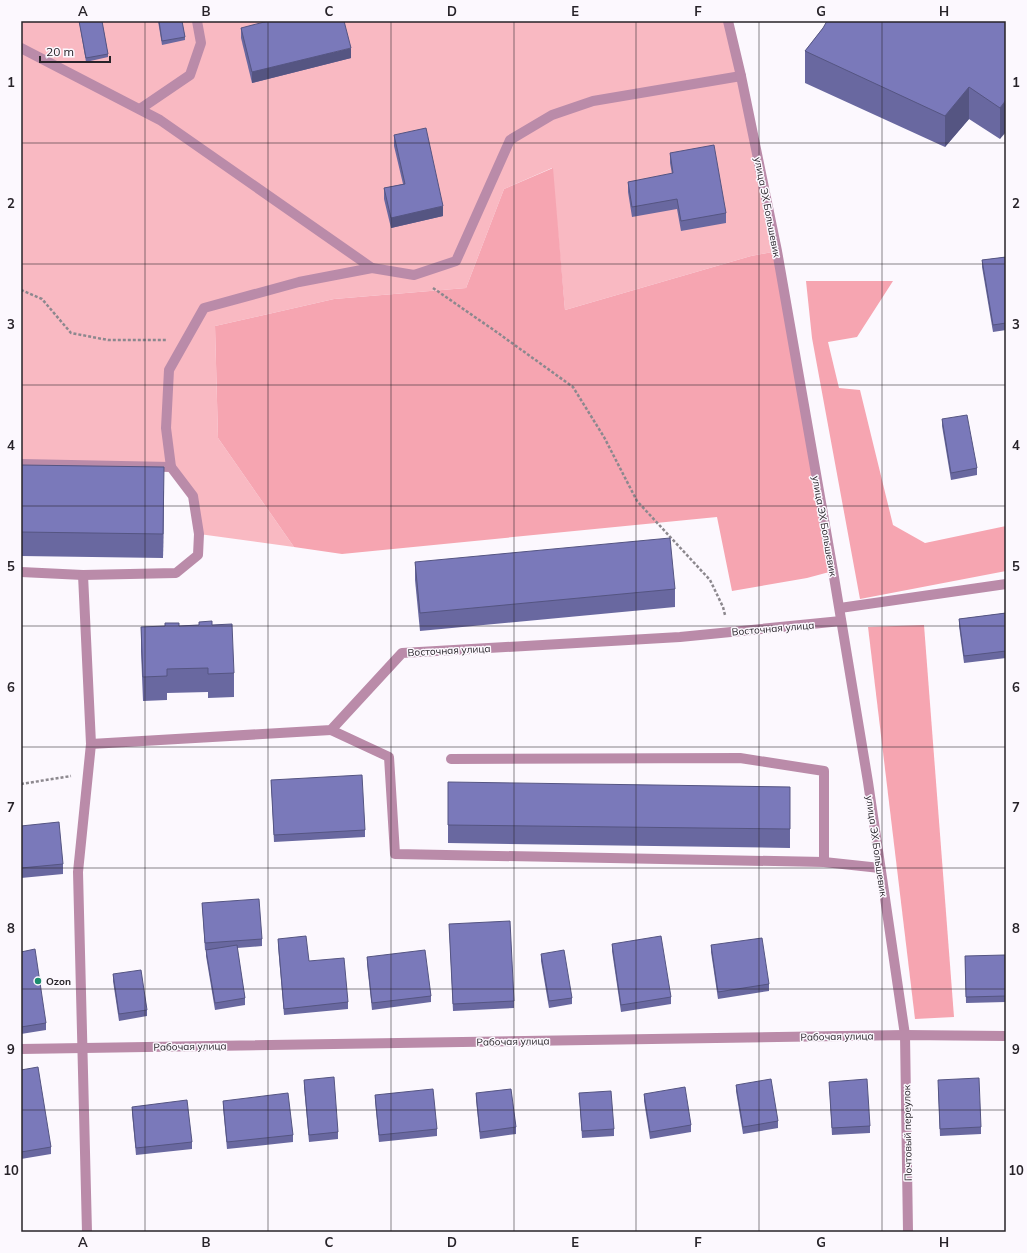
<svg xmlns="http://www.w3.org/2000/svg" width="1027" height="1253" font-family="Mulish,sans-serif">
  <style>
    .green { fill: #f9b9c2 }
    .forest { fill: #f6a5b1 }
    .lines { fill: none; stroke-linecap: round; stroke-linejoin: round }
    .path { stroke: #8c888e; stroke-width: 2.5; stroke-dasharray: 3 2; stroke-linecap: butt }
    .service { stroke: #ba8ba9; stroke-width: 10 }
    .minor { stroke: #ba8ba9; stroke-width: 10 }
    .wall { fill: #6968a0 }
    .shaded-wall { fill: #555582 }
    .building { fill: #7a79ba; stroke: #555582 }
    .grid { fill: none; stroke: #272329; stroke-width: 1; stroke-opacity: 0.55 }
    .poi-dot { fill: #1b8c6d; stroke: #fcf8fe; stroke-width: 1.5 }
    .labels { text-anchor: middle; stroke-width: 3; stroke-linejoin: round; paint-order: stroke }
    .street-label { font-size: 10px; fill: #272329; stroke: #fcf8fe }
    .poi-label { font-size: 10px; font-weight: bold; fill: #272329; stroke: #fcf8fe; text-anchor: start }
    .neatline { fill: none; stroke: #272329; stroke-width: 1.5 }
    .grid-label { font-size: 13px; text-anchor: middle; font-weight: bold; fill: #272329 }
  </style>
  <rect width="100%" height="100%" fill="#fcf8fe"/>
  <polygon class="green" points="21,21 728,21 777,251 751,256 565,310 552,168 504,189 466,288 334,299 215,326 218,438 294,547 199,534 193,496 171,467 21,464"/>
  <g class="forest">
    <polygon points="553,168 565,310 751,256 777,251 833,571 807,578 732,591 717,517 342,554 294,547 218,438 215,326 334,299 466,288 504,189"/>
    <polygon points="806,281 893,281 857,337 828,342 839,388 860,390 893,525 925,543 1006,526 1006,571 860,599 812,338"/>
    <polygon points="924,625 954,1017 915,1019 868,627"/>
  </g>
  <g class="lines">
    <g class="path">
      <polyline points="433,288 498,333 573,387 604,437 637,501 710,580 723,607 725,615"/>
      <polyline points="21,290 42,299 71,333 108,340 166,340"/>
      <polyline points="21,784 71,776"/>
    </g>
    <g class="service">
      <polyline points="21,48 160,120 372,268"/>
      <polyline points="140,109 190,75 201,43 197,21"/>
      <polyline points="21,464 171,467 193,496 199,534 198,555 176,573 83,575 21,572"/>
      <polyline points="171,467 166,428 169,370 204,308 299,282 372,268 414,275 456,261 510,140 552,115 593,101 741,76"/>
      <polyline points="83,575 91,744 78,872 87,1232"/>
      <polyline points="331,730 389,757 395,854 824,862 880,868"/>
      <polyline points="91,744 331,730 402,653 680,637 841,621"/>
      <polyline points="451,759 740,758 824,771 824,862"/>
    </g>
    <g class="minor">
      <polyline points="728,21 741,76 777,251 833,571 868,782 905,1035 908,1232"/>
      <polyline points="840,608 1006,584"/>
      <polyline points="21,1049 905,1035 1006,1036"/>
    </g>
  </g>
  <g class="wall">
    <polygon points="79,21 102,21 108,54 108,57 86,62"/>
    <polygon points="158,21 182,21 185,37 185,40 162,45"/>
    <polygon points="1006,21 1000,139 969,119 945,147 805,83 805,51 823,28"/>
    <polygon points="241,28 351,58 252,83 241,38"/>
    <polygon points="394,135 443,216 391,228 384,199 384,188 403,184 394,146"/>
    <polygon points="670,153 726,213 726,223 681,231 677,209 632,217 628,192 628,182 672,174 670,163"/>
    <polygon points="1006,257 1006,330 993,332 982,267 982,260"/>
    <polygon points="942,419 977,468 977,475 951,480 942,426"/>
    <polygon points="21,465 164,491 163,558 21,556"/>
    <polygon points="415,562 675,589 675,607 420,631 415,580"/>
    <polygon points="1006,613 1006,658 964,663 959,626 959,619"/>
    <polygon points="212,625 234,673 234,697 208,698 208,692 167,693 167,700 143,701 141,651 141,627"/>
    <polygon points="271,780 365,830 365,837 274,842"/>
    <polygon points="790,787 790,848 448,843 448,825"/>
    <polygon points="21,826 63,864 63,874 21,878"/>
    <polygon points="202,903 262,939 262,946 237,948 245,998 245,1005 215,1010 206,956 206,950 205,950"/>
    <polygon points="449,924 514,1001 514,1008 453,1011"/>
    <polygon points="278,939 309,961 348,1002 348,1009 284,1015 278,946"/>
    <polygon points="612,944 671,997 671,1004 621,1012 612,951"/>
    <polygon points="711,945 769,984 769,991 718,999 711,952"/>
    <polygon points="21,952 46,1023 46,1030 21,1034"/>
    <polygon points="541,954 572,998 572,1004 549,1008 541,961"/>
    <polygon points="965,956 1006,981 1006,1002 966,1003"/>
    <polygon points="367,957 431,996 431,1002 372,1010 367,964"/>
    <polygon points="113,974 147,1010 147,1016 119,1021 113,981"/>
    <polygon points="21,1070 51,1147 51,1154 21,1159"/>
    <polygon points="304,1080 338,1132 338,1139 309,1142 304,1087"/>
    <polygon points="829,1082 870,1126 870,1133 832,1135"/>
    <polygon points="736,1085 778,1121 778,1128 743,1134 736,1091"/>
    <polygon points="938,1087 981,1127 981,1134 940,1136"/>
    <polygon points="476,1093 516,1127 516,1134 480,1139 476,1100"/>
    <polygon points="579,1093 614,1129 614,1136 582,1138"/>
    <polygon points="644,1094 691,1125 691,1132 650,1139 644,1101"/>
    <polygon points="375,1095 437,1129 437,1136 379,1142 375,1101"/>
    <polygon points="223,1101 293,1135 293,1142 227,1149 223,1107"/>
    <polygon points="132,1107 192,1142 192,1149 136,1155 132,1113"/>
  </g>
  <g class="shaded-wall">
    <polygon points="351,48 351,58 252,83 252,72"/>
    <polygon points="969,87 969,119 945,147 945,116"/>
    <polygon points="1006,100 1006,132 1000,139 1000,108"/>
    <polygon points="443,206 443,216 391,228 391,218"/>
    <polygon points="164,467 164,491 163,558 163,534"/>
  </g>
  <g class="building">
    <polygon points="79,21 102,21 108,54 86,58"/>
    <polygon points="159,21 182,21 185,37 162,41"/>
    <polygon points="268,21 344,21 351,48 252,72 241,28"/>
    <polygon points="827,21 1006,21 1006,100 1000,108 969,87 945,116 805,51 823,28"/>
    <polygon points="426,128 443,206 391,218 384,188 405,184 394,135"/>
    <polygon points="714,145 726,213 681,221 677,199 632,207 628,182 673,173 670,153"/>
    <polygon points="1006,257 1006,323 993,325 982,260"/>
    <polygon points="967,415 977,468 951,473 942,419"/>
    <polygon points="21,465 164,467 163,534 21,532"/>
    <polygon points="670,538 675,589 420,613 415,562"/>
    <polygon points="1006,613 1006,651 964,656 959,619"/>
    <polygon points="212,621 212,625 232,624 234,673 208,674 208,668 167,669 167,676 143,677 141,627 165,626 165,623 179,623 179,626 199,625 199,622"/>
    <polygon points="362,775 365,830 274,835 271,780"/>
    <polygon points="448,782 790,787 790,829 448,825"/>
    <polygon points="59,822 63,864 21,868 21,826"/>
    <polygon points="259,899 262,939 205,943 202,903"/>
    <polygon points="510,921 514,1001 453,1004 449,924"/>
    <polygon points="306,936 309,961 344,958 348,1002 284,1009 278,939"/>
    <polygon points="661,936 671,997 621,1005 612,944"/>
    <polygon points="762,938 769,984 718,992 711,945"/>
    <polygon points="237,945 245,998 215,1003 206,950"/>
    <polygon points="35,949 46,1023 21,1027 21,952"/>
    <polygon points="425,950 431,996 372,1003 367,957"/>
    <polygon points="564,950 572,998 549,1001 541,954"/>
    <polygon points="1005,955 1006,996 966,997 965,956"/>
    <polygon points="141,970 147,1010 119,1014 113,974"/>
    <polygon points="38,1067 51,1147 21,1152 21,1070"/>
    <polygon points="334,1077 338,1132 309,1135 304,1080"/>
    <polygon points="979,1078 981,1127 940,1129 938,1080"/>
    <polygon points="771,1079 778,1121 743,1127 736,1085"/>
    <polygon points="867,1079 870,1126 832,1128 829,1082"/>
    <polygon points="685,1087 691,1125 650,1132 644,1094"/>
    <polygon points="433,1089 437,1129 379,1135 375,1095"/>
    <polygon points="511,1089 516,1127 480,1132 476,1093"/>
    <polygon points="611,1091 614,1129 582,1131 579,1093"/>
    <polygon points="288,1093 293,1135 227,1142 223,1101"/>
    <polygon points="187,1100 192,1142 136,1148 132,1107"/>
  </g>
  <path class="grid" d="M145 21V1232M268 21V1232M391 21V1232M514 21V1232M636 21V1232M759 21V1232M882 21V1232M21 143H1006M21 264H1006M21 385H1006M21 506H1006M21 626H1006M21 747H1006M21 868H1006M21 989H1006M21 1110H1006"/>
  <circle class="poi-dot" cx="38" cy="981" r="4"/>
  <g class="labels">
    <g class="street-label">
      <text transform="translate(768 207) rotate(79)" y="4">улица ЭХ Большевик</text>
      <text transform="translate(825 526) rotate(80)" y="4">улица ЭХ Большевик</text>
      <text transform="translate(773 628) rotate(-5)" y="4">Восточная улица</text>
      <text transform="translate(449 650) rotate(-3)" y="4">Восточная улица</text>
      <text transform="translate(877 846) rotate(82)" y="4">улица ЭХ Большевик</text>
      <text transform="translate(837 1036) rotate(-1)" y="4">Рабочая улица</text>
      <text transform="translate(513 1041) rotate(-1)" y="4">Рабочая улица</text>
      <text transform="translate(190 1046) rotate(-1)" y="4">Рабочая улица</text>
      <text transform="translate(907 1133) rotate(-91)" y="4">Почтовый переулок</text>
    </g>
    <g class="poi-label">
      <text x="46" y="985">Ozon</text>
    </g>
  </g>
  <rect width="1027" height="1253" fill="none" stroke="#fcf8fe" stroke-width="44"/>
  <path d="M40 56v6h70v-6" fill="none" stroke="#272329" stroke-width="2"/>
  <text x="46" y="56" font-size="12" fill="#272329" stroke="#fcf8fe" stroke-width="3" paint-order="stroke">20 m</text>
  <rect x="22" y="22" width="983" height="1209" class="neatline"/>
  <g class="grid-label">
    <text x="83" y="16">A</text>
    <text x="206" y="16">B</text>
    <text x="329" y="16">C</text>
    <text x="452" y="16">D</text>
    <text x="575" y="16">E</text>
    <text x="698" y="16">F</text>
    <text x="821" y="16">G</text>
    <text x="944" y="16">H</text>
    <text x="11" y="87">1</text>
    <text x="1016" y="87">1</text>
    <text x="11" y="208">2</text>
    <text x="1016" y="208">2</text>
    <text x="11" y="329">3</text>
    <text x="1016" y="329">3</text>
    <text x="11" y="450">4</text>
    <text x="1016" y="450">4</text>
    <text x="11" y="571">5</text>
    <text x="1016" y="571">5</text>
    <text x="11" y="692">6</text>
    <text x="1016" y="692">6</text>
    <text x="11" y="812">7</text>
    <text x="1016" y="812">7</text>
    <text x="11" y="933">8</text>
    <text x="1016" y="933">8</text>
    <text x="11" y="1054">9</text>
    <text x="1016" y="1054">9</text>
    <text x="11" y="1175">10</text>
    <text x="1016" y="1175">10</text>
    <text x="83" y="1247">A</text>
    <text x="206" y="1247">B</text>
    <text x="329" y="1247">C</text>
    <text x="452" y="1247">D</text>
    <text x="575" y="1247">E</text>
    <text x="698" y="1247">F</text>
    <text x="821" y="1247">G</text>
    <text x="944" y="1247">H</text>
  </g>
</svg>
